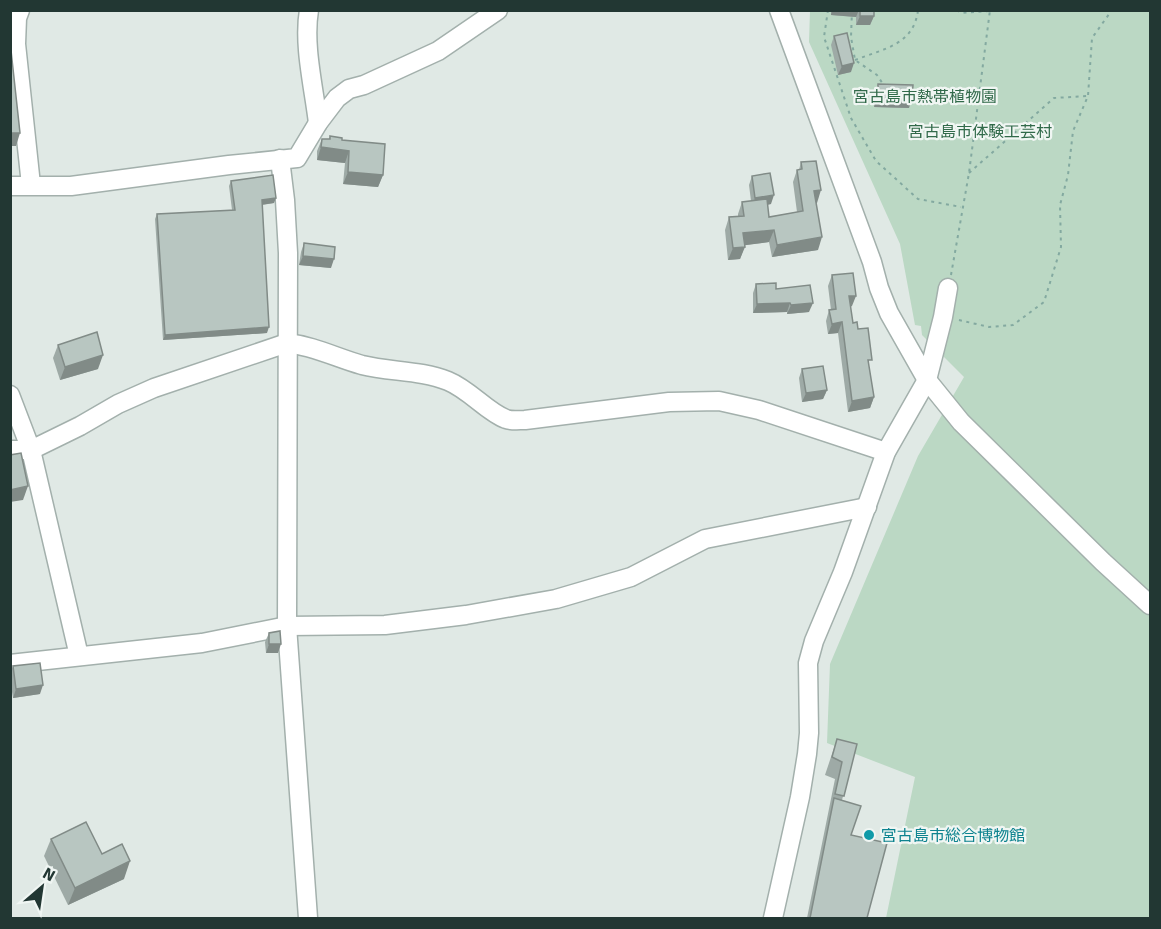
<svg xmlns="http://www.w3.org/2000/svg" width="1161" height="929" font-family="Signika,'Noto Sans JP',sans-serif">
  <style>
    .green { fill: #bbd8c4 }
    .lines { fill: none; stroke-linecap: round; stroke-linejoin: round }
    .minor-casing { stroke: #a3b0ac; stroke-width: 21 }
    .path { stroke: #83a9a0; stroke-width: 2; stroke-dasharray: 3 4.5; stroke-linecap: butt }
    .minor { stroke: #fff; stroke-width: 18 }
    .wall { fill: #9eaaa6 }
    .shaded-wall { fill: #818b87 }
    .building { fill: #b8c6c1; stroke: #818b87; stroke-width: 1.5 }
    .culture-dot { fill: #0f9aa8; stroke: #f0f6f3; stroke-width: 2 }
    .labels { text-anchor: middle; stroke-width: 4.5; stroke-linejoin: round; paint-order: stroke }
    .park-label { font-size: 16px; fill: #316a4a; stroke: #f0f6f3 }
    .culture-label { font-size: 16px; fill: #0d838f; stroke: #f0f6f3; text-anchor: start }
  </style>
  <rect width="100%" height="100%" fill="#e0e9e5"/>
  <polygon class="green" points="810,11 1150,11 1150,918 886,918 915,777 827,743 830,664 918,456 964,377 922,335 921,326 915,325 900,244 809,42"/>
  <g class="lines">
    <defs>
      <g id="minor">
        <polyline points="20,10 17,18 16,44 31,185"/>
        <path d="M309 10C303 45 314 88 318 123"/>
        <polyline points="779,10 872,262 879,288 889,313 927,380 961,422 1103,562 1150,605"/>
        <polyline points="280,159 285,200 288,253 287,626 308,918"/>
        <polyline points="10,186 71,186 229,165 297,158 318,123 337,98 349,89 364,85 438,51 498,10"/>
        <polyline points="10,395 31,450 79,656"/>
        <path d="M10 450H31L80 426 118 404 154 388 287 343C314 346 337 358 362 365 390 372 421 370 448 381 470 390 487 412 506 419 511 421 519 420 525 420L669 402 719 401 759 410 886 452"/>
        <polyline points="10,664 202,643 287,626 385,625 466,615 556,599 631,577 705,539 867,507"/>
        <polyline points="773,918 800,797 807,754 809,733 808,663 814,641 843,572 886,452 927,380 943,317 948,288"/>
      </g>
    </defs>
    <use href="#minor" class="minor-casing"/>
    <g class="path">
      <polyline points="828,10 824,37 851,118 876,161 918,199 961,207"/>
      <polyline points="852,10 851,37 855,60 877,75 885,87"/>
      <polyline points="957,10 961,13 990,11"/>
      <path d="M855 60C883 49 914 45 918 10"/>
      <polyline points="969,173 1054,98 1088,96"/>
      <polyline points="951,275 969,173 990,10"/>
      <polyline points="959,320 989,327 1013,325 1044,302 1061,247 1060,205 1068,175 1073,131 1088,96 1092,38 1112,10"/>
    </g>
    <use href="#minor" class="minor"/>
  </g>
  <g class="wall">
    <polygon points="831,10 874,10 874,16 870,25 856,25 856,17 831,15"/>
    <polygon points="834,36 851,72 838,75 831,45"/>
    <polygon points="878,84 909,108 874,107 874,93"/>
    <polygon points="330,136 342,140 383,175 378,187 343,184 345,163 317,160 317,151 322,139 329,139"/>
    <polygon points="801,162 817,203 816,203 818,250 772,257 769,242 745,245 740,259 728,260 725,230 729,217 738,216 738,214 742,202 751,201 749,185 752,176 771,204 767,205 769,217 797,212 793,182 797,170 799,170"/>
    <polygon points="231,181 274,203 262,205 267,333 163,340 155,219 157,214 232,210 229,186"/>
    <polygon points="304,243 331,268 299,265 301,252"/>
    <polygon points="832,275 852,306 850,307 853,323 858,329 869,367 874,397 870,408 848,412 838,333 828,334 826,321 829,310 831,310 828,286"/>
    <polygon points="756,284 776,289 809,312 787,314 787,312 753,313 753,293"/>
    <polygon points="58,345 98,369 60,380 53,358"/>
    <polygon points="802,369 827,390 823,399 802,402 799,378"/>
    <polygon points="269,633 278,653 266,653 265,642"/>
    <polygon points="13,666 40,694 13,698 10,680 10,673"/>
    <polygon points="837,739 857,744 842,800 851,835 867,918 807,918 835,779 825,775"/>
    <polygon points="51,839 102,854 124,879 68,905 44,856"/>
  </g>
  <g class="shaded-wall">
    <polygon points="832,10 859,10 856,17 831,15"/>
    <polygon points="860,16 874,16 870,25 856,25"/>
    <polygon points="854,63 851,72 838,75 842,66"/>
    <polygon points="878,98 912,99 909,108 874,107"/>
    <polygon points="10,133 20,133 16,146 10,146"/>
    <polygon points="321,147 349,151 345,163 317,160"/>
    <polygon points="348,172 383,175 378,187 343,184"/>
    <polygon points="821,190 817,203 809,204 814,191"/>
    <polygon points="774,195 771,204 752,207 755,198"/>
    <polygon points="276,198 274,203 260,205 262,200"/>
    <polygon points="774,230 769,242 739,246 743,233"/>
    <polygon points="822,237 818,250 772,257 777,245"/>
    <polygon points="745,247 740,259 728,260 733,248"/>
    <polygon points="303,256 334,259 331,268 299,265"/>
    <polygon points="849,296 856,296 852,306 845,307"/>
    <polygon points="790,303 787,312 753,313 757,304"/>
    <polygon points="813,303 809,312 787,314 791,305"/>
    <polygon points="842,322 838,333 828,334 832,324"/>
    <polygon points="269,327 267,333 163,340 165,335"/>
    <polygon points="103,355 98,369 60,380 65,367"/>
    <polygon points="827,390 823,399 802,402 806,393"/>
    <polygon points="874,397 870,408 848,412 852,401"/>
    <polygon points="28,486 23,500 10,502 10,490"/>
    <polygon points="269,644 281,644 278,653 266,653"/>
    <polygon points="43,685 40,694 13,698 16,689"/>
    <polygon points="130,861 124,879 68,905 75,888"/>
  </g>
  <g class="building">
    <rect x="860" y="10" width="14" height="6"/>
    <polygon points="847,33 854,63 842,66 834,36"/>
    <polygon points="10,41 20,133 10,133"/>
    <polygon points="878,84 913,85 912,99 878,98"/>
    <polygon points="330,136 342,138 342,140 385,144 383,175 348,172 349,151 321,147 322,139 330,139"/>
    <polygon points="816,161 821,190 814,191 822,237 777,245 774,230 743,233 745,247 733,248 729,217 744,216 742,202 767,199 769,217 803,211 797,170 802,169 801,162"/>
    <polygon points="770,173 774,195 755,198 752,176"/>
    <polygon points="273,175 276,198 262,200 269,327 165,335 157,214 235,210 231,181"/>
    <polygon points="304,243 335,247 334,259 303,256"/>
    <polygon points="853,273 856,296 849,296 853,323 857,322 858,329 868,328 872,360 868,360 874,397 852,401 842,322 832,324 829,310 836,309 832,275"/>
    <polygon points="776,283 776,289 810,285 813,303 791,305 790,303 757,304 756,284"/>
    <polygon points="97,332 103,355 65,367 58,345"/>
    <polygon points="823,366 827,390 806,393 802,369"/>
    <polygon points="21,453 28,486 10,490 10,455"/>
    <polygon points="280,631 281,644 269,644 269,633"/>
    <polygon points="40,663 43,685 16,689 13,666"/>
    <polygon points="837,739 857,744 844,796 835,794 842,762 832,757"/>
    <polygon points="834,798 861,806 851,835 887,843 867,918 810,918"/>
    <polygon points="86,822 102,854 122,844 130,861 75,888 51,839"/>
  </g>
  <circle class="culture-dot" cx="869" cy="835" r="6"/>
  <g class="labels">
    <g class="park-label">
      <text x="925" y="102">宮古島市熱帯植物園</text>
      <text x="980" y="137">宮古島市体験工芸村</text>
    </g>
    <g class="culture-label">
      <text x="881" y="841">宮古島市総合博物館</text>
    </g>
  </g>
  <rect width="1161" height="929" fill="none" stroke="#223733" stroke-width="24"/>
  <g transform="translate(42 887) rotate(29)" stroke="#f0f6f3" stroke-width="4.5" paint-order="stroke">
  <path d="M0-4.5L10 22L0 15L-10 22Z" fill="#223733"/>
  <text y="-9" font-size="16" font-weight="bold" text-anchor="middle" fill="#223733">N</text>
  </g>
</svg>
